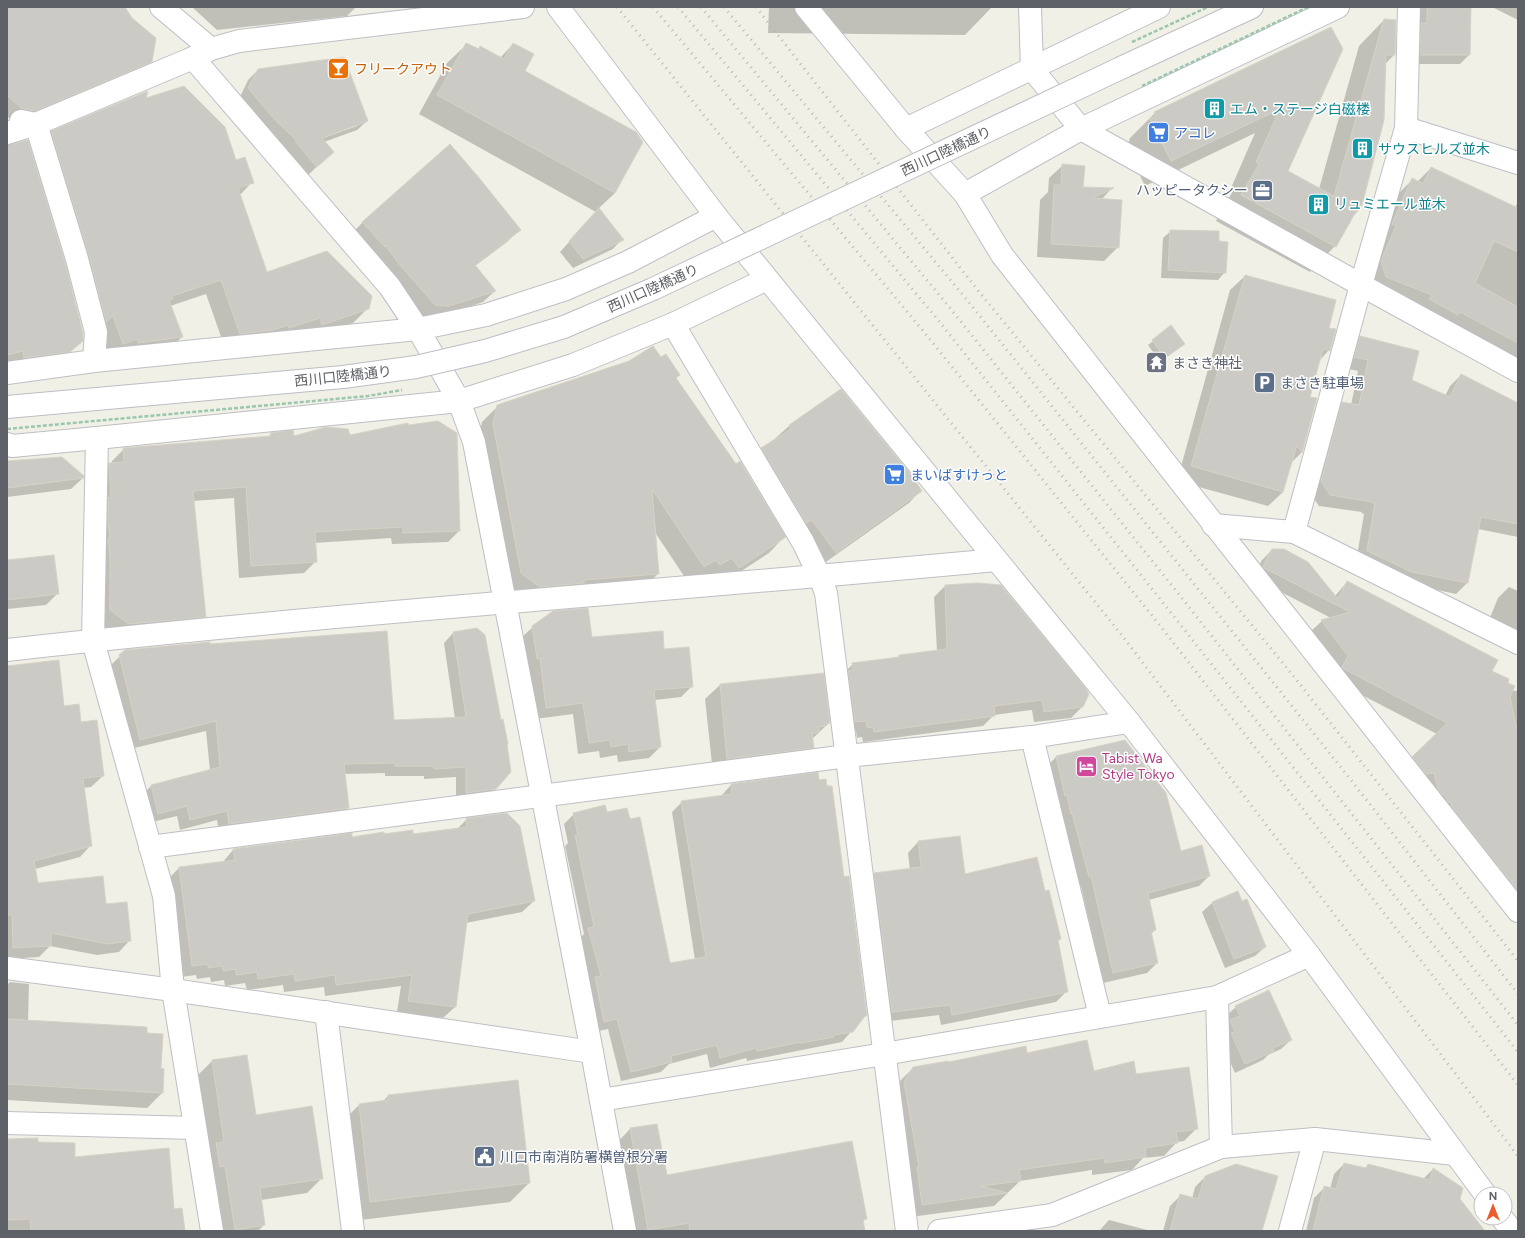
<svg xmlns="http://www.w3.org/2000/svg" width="1525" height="1238" font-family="Figtree,'Noto Sans JP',sans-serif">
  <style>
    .shadow { fill: #0003; fill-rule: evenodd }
    .building { fill: #cccac4; stroke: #d6d3c5 }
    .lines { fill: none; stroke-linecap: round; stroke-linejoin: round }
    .street-casing { stroke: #bebfc5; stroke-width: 24 }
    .secondary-casing { stroke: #bcbec5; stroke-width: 24 }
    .street { stroke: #fff; stroke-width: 22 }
    .secondary { stroke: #fff; stroke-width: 22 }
    .rail { stroke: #b7b8b8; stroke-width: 3; stroke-dasharray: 1 5; stroke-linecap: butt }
    .secondary-bridge-casing { stroke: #bcbec5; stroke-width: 24; stroke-linecap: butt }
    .path-bridge { stroke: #9ac7ae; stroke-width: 2.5; stroke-dasharray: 4 2; stroke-linecap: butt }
    .secondary-bridge { stroke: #fff; stroke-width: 22 }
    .labels { text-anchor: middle; stroke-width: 3; stroke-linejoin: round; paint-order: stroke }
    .food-label { font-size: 14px; fill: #c56008; stroke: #fff; text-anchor: start }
    .culture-label { font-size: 14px; fill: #0d838f; stroke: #fff; text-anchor: start }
    .shop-label { font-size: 14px; fill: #366cbe; stroke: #fff; text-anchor: start }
    .street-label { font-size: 14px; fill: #5e6167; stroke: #fff }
    .service-label { font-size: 14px; fill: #4e5e75; stroke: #fff; text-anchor: start }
    .worship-label { font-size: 14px; fill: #5b616d; stroke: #fff; text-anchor: start }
    .hotel-label { font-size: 14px; fill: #b23c85; stroke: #fff; text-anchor: start }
  </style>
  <rect width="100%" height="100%" fill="#f1f0e7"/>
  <g class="shadow">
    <polygon points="7,7 123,7 151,61 140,72 23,122 11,120 7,116"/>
    <polygon points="192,7 356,7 347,16 217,30"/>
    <polygon points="769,7 992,7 965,35 768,33"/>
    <polygon points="1418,7 1470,7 1469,55 1460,64 1411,64"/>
    <polygon points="1492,7 1518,7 1518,20"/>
    <polygon points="1384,20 1394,55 1384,65 1383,120 1360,209 1352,217 1335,246 1310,272 1216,221 1234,189 1231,188 1255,133 1145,186 1125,145 1130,140 1129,139 1155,113 1331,28 1287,171 1319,189 1359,46"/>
    <polygon points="467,44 478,50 481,47 500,58 513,44 523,71 615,193 598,209 622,239 613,249 573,268 560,252 596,212 419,114 447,63"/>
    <path d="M258 70 367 121 357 130 324 142 323 161 307 176 286 152 287 150 267 130 239 99 248 80ZM357 124V126L317 140V138Z"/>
    <polygon points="145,100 235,162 252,182 240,195 267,273 368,308 353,323 308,339 225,348 206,294 170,306 182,337 167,351 108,358 37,147 52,132"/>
    <polygon points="7,147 82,341 58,362 7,363"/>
    <polygon points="1063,165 1082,187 1111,189 1101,200 1118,247 1104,261 1037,257 1040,200 1048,192 1049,178"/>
    <polygon points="1431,168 1515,208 1518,201 1518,364 1373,290 1368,275 1379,237 1399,193 1413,179 1417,182"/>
    <polygon points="363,222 519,230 507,242 475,266 495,291 483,302 437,318 423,316 351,234"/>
    <polygon points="1171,231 1225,272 1218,280 1161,278 1163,238"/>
    <polygon points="1245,276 1328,328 1329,350 1319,361 1309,398 1316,399 1301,453 1290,464 1283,492 1268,506 1177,481 1230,290"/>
    <polygon points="1171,327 1183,344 1160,362 1148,345"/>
    <polygon points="1360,337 1411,380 1445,396 1450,386 1461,375 1518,404 1518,537 1478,529 1467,583 1456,594 1400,582 1356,562 1364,514 1361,513 1362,512 1319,506 1310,493 1331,414 1343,403 1351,405 1358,371 1344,368 1349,348"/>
    <polygon points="675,378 784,537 769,553 723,583 716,573 704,580 700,574 688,582 654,531 658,574 642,589 524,602 506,588 478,441 482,422 498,406"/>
    <polygon points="789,426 921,490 909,503 823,564 750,461"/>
    <polygon points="271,434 293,438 349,436 459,531 448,542 392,544 391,538 314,543 315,562 304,573 239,578 234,498 193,501 205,616 194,628 117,636 99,622 98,476 109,464 112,464 112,461 124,449 268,437"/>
    <polygon points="7,462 83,478 71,489 7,497"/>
    <polygon points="1272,550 1335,596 1347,582 1491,671 1504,690 1518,691 1518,916 1402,768 1437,734 1333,680 1311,631 1322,621 1331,618 1252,577 1262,560"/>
    <polygon points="7,561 57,594 46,605 7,609"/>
    <polygon points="977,584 1082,707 1071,718 1034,722 1032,710 994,715 983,726 863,742 862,737 857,738 856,731 844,732 842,675 853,664 896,659 899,656 937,651 934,597 945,586"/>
    <polygon points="1509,587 1518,591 1518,636 1489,620 1498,598"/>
    <polygon points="533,627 663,651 692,686 681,697 655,700 660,747 649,758 618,762 617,755 600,758 599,751 578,754 573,714 535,719 521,638"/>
    <polygon points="454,632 496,788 485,799 456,803 456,777 424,779 424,776 385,776 385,773 344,774 348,808 338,818 219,834 217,820 180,830 177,816 148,823 141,796 151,786 210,771 206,731 130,749 110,666 125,651 209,646 394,721 455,719 444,643"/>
    <polygon points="58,661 63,707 80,723 103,776 91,787 83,788 91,845 80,857 35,869 38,884 105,905 130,940 119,952 97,955 50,946 39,957 7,959 7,666"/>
    <polygon points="823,674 829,723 812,739 813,747 798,762 713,773 705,699 720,685"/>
    <polygon points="1056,757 1180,852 1201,847 1209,876 1199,886 1149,900 1155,930 1151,934 1157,963 1147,973 1103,983 1081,886 1079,886 1046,767"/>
    <polygon points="731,785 843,878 866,1015 842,1042 747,1061 746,1058 710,1068 707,1054 669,1064 661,1072 621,1081 608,1029 594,1032 586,988 590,984 579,939 584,934 565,846 568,843 564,824 574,814 670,964 695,960 672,812 682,802 721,796"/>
    <polygon points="467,819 534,901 522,912 466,923 455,1007 443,1018 397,1012 401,986 325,996 324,987 284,992 283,985 247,990 245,983 225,986 224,980 211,982 210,977 197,979 196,975 181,977 168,879 179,868 222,863 233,850 352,838 412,835 457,829"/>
    <polygon points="918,842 964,875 1060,939 1057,941 1067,991 1056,1002 941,1025 939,1015 882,1022 864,885 875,874 910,870 908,853"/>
    <polygon points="1237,893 1265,947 1255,956 1225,968 1202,912 1212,903"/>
    <polygon points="10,982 29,984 28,1021 146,1034 160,1069 162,1093 147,1108 7,1100 7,985"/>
    <polygon points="1236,1007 1291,1040 1281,1049 1268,1055 1263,1060 1235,1073 1222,1044 1221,1031 1229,1023 1226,1016"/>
    <polygon points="1026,1054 1094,1072 1135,1075 1197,1128 1184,1141 1177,1142 1164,1156 1143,1158 1132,1170 1092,1175 1092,1170 1020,1181 994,1206 910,1217 891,1095 900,1081 913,1068"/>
    <polygon points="246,1056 256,1116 322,1178 307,1193 261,1200 264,1225 258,1231 219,1231 197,1076 212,1061"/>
    <polygon points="388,1096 529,1183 510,1202 352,1221 340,1124 359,1105 382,1102"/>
    <polygon points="630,1129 666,1176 866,1218 862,1222 864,1231 627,1231 613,1147"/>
    <polygon points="7,1140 37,1143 74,1158 173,1210 184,1231 7,1231"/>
    <polygon points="1344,1164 1364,1169 1368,1165 1423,1179 1433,1169 1459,1200 1483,1231 1306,1231 1314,1198 1325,1187 1330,1189 1334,1174"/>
    <polygon points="1205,1177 1237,1231 1163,1231 1170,1206 1180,1196 1192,1199 1195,1187"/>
    <polygon points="1109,1220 1151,1231 1099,1231"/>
  </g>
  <g class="building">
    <polygon points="7,7 125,7 132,18 156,38 152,62 35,111 22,109 7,95"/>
    <polygon points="1427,7 1471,7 1470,55 1420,55 1421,23 1427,23"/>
    <polygon points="1384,19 1396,20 1395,55 1386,55 1384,120 1361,209 1358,208 1336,247 1241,195 1259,164 1256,162 1280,109 1171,161 1150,119 1156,116 1154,112 1331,27 1343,49 1288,171 1334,196"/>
    <polygon points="466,43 479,49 480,46 504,59 513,43 534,54 525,71 636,132 643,142 615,193 437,95"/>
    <polygon points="344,57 368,121 322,138 334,152 317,167 295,141 297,141 276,121 248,88 258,69"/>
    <polygon points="184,86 225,127 236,160 245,157 254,183 238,188 267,272 327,251 372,296 369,309 322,325 320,318 289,328 288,325 273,330 240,334 221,280 172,296 173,299 169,300 183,337 138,343 137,339 123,344 113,316 106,322 89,256 51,131 148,91 146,98"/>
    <polygon points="28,140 65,262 83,333 83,341 70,352 24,358 23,351 7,355 7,145"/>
    <polygon points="450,144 480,179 521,230 475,265 496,291 449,306 435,305 399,264 385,245 385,247 362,222"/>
    <polygon points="1062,164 1085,166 1083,187 1114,188 1092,198 1122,200 1119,248 1051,244 1054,185 1061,185"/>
    <polygon points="1431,167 1518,208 1518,252 1494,241 1475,283 1518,307 1518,343 1460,312 1458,315 1429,299 1432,295 1386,277 1381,261 1396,226 1392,224 1412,178 1423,184"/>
    <polygon points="599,208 624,240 583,259 569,241"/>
    <polygon points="1170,230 1219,231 1219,241 1228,242 1226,273 1168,270"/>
    <polygon points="1245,275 1336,300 1329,328 1336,329 1330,351 1323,349 1310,397 1317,398 1302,453 1297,445 1283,492 1191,466"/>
    <polygon points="1171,325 1185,344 1165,358 1152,340"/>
    <polygon points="1360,336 1419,351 1412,380 1450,397 1461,374 1518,403 1518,524 1481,517 1468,583 1412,572 1367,551 1375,503 1372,503 1372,502 1330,495 1321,481 1342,402 1359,405 1368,360 1354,357"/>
    <polygon points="653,346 661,357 666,354 680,375 676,378 736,464 740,461 786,537 739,568 732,558 720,565 716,560 704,567 652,489 659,574 584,580 584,583 540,587 521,573 493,424 497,405 629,361"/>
    <polygon points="841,389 908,471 922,491 836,553 812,520 806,523 761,448 791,429 789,425"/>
    <polygon points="438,421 457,433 460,531 403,533 403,527 315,532 317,562 251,566 246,487 193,491 206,617 129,624 110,610 110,558 108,538 110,538 108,520 108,497 111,499 109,463 124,462 123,448 271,436 270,433 293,430 294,436 326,427 348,429 350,435 408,423 409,425"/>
    <polygon points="62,457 84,476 84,478 7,488 7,461"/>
    <polygon points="1272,549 1284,549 1308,562 1338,599 1347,581 1498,660 1492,671 1509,679 1508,683 1515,686 1510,697 1518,735 1518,891 1452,807 1451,802 1448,802 1444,794 1442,795 1438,789 1434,773 1426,774 1412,757 1447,723 1344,669 1342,667 1348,656 1321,620 1350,612 1264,568 1263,566"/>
    <polygon points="54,555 59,594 7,600 7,560"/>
    <polygon points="977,583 1001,585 1085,687 1089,694 1083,707 1044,712 1042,700 994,706 995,716 874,732 873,727 867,728 866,721 855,722 848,671 853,670 852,663 899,657 899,655 947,649 945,585"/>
    <polygon points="588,608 592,637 663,631 664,649 689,647 693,687 654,690 661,747 629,752 628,744 611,747 610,740 589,743 583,703 546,708 540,658 537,659 532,626 553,611"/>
    <polygon points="477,628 485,635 501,720 503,719 508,744 507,744 511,772 496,789 466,793 466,767 434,769 434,766 395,766 395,763 344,764 349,808 229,824 227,811 190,820 187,806 158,814 151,785 220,767 216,721 140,740 119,655 125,650 210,642 210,644 387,631 394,720 466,717 453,632"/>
    <polygon points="59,660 64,706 79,704 81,722 97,720 104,776 83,778 92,846 34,861 38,883 103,876 106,904 127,902 131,941 108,944 51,933 51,946 13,948 12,915 7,915 7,666"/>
    <polygon points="824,673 830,723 824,724 825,726 819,727 819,733 812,733 814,748 727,759 720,684"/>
    <polygon points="1125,740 1166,793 1181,851 1202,845 1210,876 1148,893 1156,930 1151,931 1158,963 1113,973 1091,876 1089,877 1072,813 1071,814 1067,795 1065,796 1056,756"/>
    <polygon points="818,772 819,780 826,779 827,786 832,786 844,877 849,876 867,1016 865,1016 853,1032 833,1035 834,1037 801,1043 801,1042 757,1051 756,1048 720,1058 717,1045 671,1056 672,1062 631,1072 617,1019 604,1022 595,977 601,976 588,928 594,927 575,835 578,835 573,813 605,805 607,812 627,808 630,819 640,817 670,963 706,957 681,801 732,794 731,784"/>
    <polygon points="507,813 520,826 535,901 468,914 456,1007 408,1001 412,975 336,985 335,975 295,981 294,974 258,979 257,972 236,975 236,969 223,971 222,966 208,968 208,964 192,966 179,867 235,860 233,849 352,833 352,837 384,832 384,834 413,830 413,834 467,827 466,818"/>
    <polygon points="960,836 965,874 1037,857 1045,891 1049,890 1061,939 1058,940 1068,992 952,1015 950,1005 892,1012 874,873 921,867 918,841"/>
    <polygon points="1238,891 1242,901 1247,899 1266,947 1234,959 1212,902"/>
    <polygon points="1269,990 1292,1040 1273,1048 1274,1051 1245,1064 1231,1033 1235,1032 1230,1020 1240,1016 1235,1006"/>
    <polygon points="7,1019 147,1027 147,1033 163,1034 161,1068 164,1069 163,1093 7,1084"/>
    <polygon points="1087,1040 1094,1071 1134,1061 1136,1074 1189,1067 1198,1129 1176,1132 1178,1143 1145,1148 1146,1157 1105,1163 1104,1158 1019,1170 1021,1181 981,1186 1008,1193 922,1205 917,1167 919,1167 904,1082 913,1067 948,1061 949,1062 1026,1046 1027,1053"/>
    <polygon points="247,1055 256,1115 312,1106 323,1179 260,1188 265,1225 235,1230 225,1166 220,1167 216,1143 224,1142 212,1060"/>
    <polygon points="518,1080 530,1183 370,1202 359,1104 388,1100 388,1095"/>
    <polygon points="657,1124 667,1175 852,1141 867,1219 863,1220 865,1231 690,1231 689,1223 648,1230 630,1128"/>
    <polygon points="38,1138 38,1142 75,1143 75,1157 169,1148 174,1209 182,1208 185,1231 31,1231 30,1219 7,1220 7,1139"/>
    <polygon points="1344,1163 1366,1168 1368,1164 1430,1180 1433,1168 1463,1188 1460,1199 1485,1231 1313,1231 1324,1186 1336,1189"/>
    <polygon points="1236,1164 1278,1176 1262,1231 1170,1231 1180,1194 1198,1199 1205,1176"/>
  </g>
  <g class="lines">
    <defs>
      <g id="street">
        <polyline points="558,7 716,216 1129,722 1309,955 1485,1194"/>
        <polyline points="806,7 906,129 965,194 1002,255 1518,911"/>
        <polyline points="211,49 239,41 523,7"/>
        <polyline points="21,121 36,124 77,259 96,332 94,361"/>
        <polyline points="1406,128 1518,163"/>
        <polyline points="906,129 1159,7"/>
        <polyline points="7,133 36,124 193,58 390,287 418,329 459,401"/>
        <polyline points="965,194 1081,129 1338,7"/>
        <polyline points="673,324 803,542 820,577 826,593 907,1231"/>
        <polyline points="7,373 94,361 418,329 486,315 566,289 628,262 716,216"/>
        <polyline points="97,438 93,641 164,896 173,990 212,1231"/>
        <polyline points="7,444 12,446 97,438 459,401 573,365 673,324 767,279"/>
        <polyline points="1294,532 1361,285 1406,128 1409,7"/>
        <path d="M7 650C336 613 666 591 996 560"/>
        <polyline points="1032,737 1100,1016"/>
        <polyline points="150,847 847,756 1032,737 1129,722"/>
        <polyline points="7,968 173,990 592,1052"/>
        <polyline points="1217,997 1221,1147"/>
        <polyline points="326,1012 353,1231"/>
        <polyline points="601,1100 884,1054 1217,997 1309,955"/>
        <polyline points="7,1123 195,1128"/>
        <polyline points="1502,1218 1512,1231"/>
        <polyline points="939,1231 1052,1215 1221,1147 1315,1139 1455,1154"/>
        <polyline points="1290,1231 1315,1139"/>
      </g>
      <g id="secondary">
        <polyline points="161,7 211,49 193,58"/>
        <polyline points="1030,7 1032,69 1081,129 1361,285 1518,371"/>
        <polyline points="1123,67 1252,7"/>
        <polyline points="459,401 474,442 592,1052 625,1231"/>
        <polyline points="7,407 343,377 416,367"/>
        <polyline points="1213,525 1294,532 1518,643"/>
      </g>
    </defs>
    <use href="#street" class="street-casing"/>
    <use href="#secondary" class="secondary-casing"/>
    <use href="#street" class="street"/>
    <use href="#secondary" class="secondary"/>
    <g class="rail">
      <polyline points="617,7 1124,638 1518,1156"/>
      <polyline points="653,7 924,332 1158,623 1518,1085"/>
      <polyline points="678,7 938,320 1168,609 1518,1052"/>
      <polyline points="701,7 950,308 1181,597 1518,1025"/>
      <polyline points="724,7 967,300 1351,780 1518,994"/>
      <polyline points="756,7 976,288 1295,678 1518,961"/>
    </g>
    <defs>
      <polyline id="secondary-bridge" points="416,367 485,351 564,327 653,289 1123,67"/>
    </defs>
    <use href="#secondary-bridge" class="secondary-bridge-casing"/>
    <g class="path-bridge">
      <polyline points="1132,42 1208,7"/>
      <polyline points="1142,86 1308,7"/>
      <polyline points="7,429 368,396 402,390"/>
    </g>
    <use href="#secondary-bridge" class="secondary-bridge"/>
  </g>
  <defs>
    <symbol id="bar-square" viewBox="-11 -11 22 22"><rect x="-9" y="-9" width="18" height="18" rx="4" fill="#e8710a" stroke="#fff"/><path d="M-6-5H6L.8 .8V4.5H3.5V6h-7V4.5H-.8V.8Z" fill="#fff"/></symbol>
    <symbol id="building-square" viewBox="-11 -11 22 22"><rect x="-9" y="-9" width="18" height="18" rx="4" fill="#0f9aa8" stroke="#fff"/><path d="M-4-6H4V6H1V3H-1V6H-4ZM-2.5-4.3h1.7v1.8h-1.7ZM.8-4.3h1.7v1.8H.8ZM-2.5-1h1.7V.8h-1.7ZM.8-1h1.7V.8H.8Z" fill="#fff"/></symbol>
    <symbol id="supermarket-square" viewBox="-11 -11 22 22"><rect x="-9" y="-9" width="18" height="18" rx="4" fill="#3f7fe0" stroke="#fff"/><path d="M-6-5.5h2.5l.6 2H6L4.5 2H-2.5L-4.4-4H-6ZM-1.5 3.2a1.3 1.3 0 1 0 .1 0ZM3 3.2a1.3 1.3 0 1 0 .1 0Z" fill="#fff"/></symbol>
    <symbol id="office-square" viewBox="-11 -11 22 22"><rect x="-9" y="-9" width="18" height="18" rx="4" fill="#5c6f8a" stroke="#fff"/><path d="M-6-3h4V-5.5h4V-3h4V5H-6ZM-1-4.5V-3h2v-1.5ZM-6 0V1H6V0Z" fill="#fff"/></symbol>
    <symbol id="temple-square" viewBox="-11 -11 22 22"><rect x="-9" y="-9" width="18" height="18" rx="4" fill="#6b7280" stroke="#fff"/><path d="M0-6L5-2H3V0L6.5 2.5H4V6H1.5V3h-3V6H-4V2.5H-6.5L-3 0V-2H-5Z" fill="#fff"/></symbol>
    <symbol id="parking-square" viewBox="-11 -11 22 22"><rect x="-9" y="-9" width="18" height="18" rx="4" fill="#5c6f8a" stroke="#fff"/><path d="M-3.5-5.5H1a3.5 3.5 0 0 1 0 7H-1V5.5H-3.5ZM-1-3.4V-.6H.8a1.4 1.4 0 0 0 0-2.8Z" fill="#fff"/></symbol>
    <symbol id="hotel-square" viewBox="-11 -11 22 22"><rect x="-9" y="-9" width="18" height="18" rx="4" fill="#d1479c" stroke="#fff"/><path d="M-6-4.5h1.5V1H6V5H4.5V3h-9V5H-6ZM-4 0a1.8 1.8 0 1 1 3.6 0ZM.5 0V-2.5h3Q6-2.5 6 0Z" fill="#fff"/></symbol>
    <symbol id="civic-square" viewBox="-11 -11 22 22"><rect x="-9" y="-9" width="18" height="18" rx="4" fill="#5c6f8a" stroke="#fff"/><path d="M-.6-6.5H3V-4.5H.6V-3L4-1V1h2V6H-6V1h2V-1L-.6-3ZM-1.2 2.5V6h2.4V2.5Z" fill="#fff"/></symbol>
  </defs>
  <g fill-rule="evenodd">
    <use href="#bar-square" x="326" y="56" width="25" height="25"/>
    <use href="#building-square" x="1202" y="96" width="25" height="25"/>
    <use href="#supermarket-square" x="1146" y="120" width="25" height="25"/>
    <use href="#building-square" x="1350" y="136" width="25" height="25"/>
    <use href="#office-square" x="1250" y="178" width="25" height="25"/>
    <use href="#building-square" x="1306" y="192" width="25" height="25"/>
    <use href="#temple-square" x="1144" y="350" width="25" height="25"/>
    <use href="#parking-square" x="1252" y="370" width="25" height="25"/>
    <use href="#supermarket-square" x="882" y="462" width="25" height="25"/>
    <use href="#hotel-square" x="1074" y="754" width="25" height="25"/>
    <use href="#civic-square" x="472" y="1144" width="25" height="25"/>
  </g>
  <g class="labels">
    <g class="food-label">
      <text x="354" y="74">フリークアウト</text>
    </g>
    <g class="culture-label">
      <text x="1230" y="114">エム・ステージ白磁楼</text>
      <text x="1378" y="154">サウスヒルズ並木</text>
      <text x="1334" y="209">リュミエール並木</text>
    </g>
    <g class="shop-label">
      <text x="1174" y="138">アコレ</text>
      <text x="910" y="480">まいばすけっと</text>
    </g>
    <g class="street-label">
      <text transform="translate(946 151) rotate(-25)" y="5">西川口陸橋通り</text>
      <text transform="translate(653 288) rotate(-24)" y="5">西川口陸橋通り</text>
      <text transform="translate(343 376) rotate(-6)" y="5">西川口陸橋通り</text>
    </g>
    <g class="service-label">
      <text x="1248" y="195" text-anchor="end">ハッピータクシー</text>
      <text x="1280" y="388">まさき駐車場</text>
      <text x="500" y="1162">川口市南消防署横曽根分署</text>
    </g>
    <g class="worship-label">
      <text x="1172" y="368">まさき神社</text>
    </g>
    <g class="hotel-label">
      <text x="1102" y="763">Tabist Wa<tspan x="1102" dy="16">Style Tokyo</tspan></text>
    </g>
  </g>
  <rect width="1525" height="1238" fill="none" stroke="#5e6167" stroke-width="16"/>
  <g transform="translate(1493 1206)"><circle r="19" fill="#ffffff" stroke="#bfc0c2"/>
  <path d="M0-3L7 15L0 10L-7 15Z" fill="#ed5c30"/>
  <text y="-6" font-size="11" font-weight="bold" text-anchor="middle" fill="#5e6167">N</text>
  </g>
</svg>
